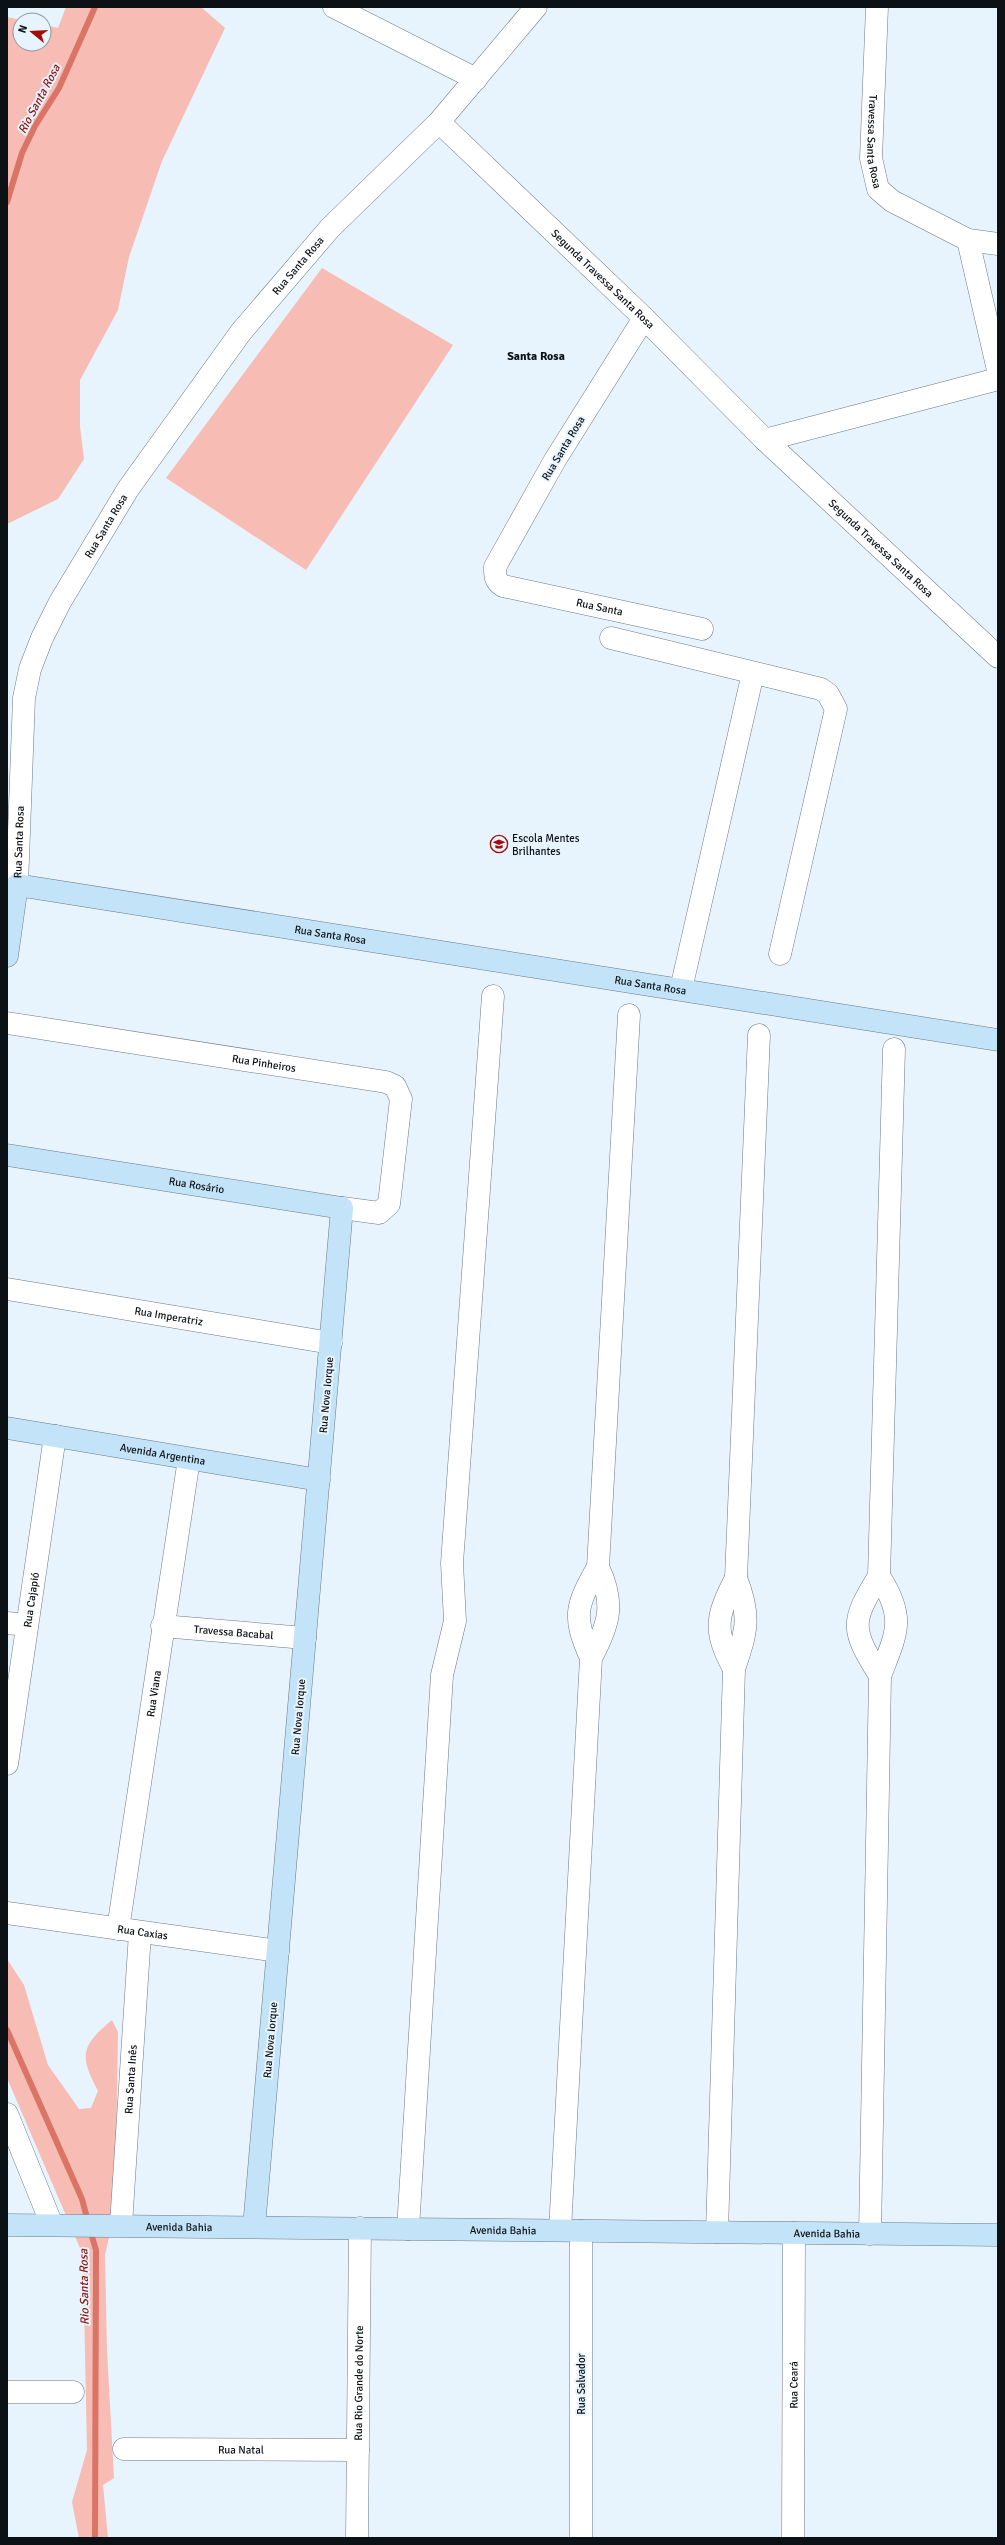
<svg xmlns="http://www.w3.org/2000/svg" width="1005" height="2545" font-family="Signika,sans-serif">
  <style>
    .green { fill: #f7bcb3 }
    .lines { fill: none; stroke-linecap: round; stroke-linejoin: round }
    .stream { stroke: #da7466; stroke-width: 6 }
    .street-casing { stroke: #6d7a84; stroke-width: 23 }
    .secondary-casing { stroke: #6d7a84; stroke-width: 23 }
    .street { stroke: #fff; stroke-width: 22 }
    .secondary { stroke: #c2e3f8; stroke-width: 22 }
    .labels { text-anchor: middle; stroke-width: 4; stroke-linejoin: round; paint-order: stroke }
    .street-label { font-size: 11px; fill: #0c1115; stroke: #e7f3fd }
    .poi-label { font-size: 11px; fill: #0c1115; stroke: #e7f3fd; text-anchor: start }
    .water-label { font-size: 12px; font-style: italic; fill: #92140e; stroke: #e7f3fd }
    .neighbourhood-label { font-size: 12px; font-weight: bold; fill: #0c1115; stroke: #e7f3fd }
  </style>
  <rect width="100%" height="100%" fill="#e7f3fd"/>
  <g class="green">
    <polygon points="66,7 201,7 225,28 162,161 129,257 118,310 80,380 80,427 84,459 58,499 7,524 7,17 21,20 20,44 44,44 44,25 58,28"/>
    <polygon points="322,268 453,345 306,570 166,478"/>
    <path d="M7 1959 24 1985 48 2065 79 2109 91 2108 98 2091C79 2055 81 2046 112 2020L118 2032 115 2211 105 2255 107 2351 114 2478 103 2485 108 2538H79L72 2502 87 2450 83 2255 7 2078Z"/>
  </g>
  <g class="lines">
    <g class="stream">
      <polyline points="7,202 22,153 35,126 59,88 95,7"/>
      <polyline points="7,2030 82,2199 88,2222"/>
      <polyline points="90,2230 96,2250 95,2538"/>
    </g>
    <defs>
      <g id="street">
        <polyline points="334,7 476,79"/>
        <path id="s1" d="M877 7 871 158 878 189 892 201 968 240 998 244"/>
        <path id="s2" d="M439 122 644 318 765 440 998 657"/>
        <polyline points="968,240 998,370"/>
        <path id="s3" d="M644 318 555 460 495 567C495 576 495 581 503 586L702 629"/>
        <polyline points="765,440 998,379"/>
        <polyline points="611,638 821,689 828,694 836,709 780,954"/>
        <path id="s4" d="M17 885 24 698 30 669 42 638 60 602 128 489 241 332 330 228 439 122 536 7"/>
        <polyline points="681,989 753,673"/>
        <path id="s5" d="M7 1023 386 1082 395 1086 401 1099 389 1204 379 1213 342 1208"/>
        <path id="s6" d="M7 1289 331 1343"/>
        <polyline points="598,1567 629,1015"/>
        <polyline points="7,1623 27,1625"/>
        <path id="s7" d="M162 1626 305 1638"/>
        <path d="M734 1669C713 1630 716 1617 736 1578"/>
        <path d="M880 1676C851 1629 850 1623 879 1576L894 1049"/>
        <path id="s8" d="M7 1764 55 1436"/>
        <path id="s9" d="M7 1913 278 1951"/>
        <path id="s10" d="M118 1929 189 1459"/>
        <polyline points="7,2114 52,2225"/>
        <path id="s11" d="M121 2225 140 1933"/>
        <polyline points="408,2229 442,1675 455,1621 452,1563 493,996"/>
        <path d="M560 2230 591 1658C610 1623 615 1603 598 1567 576 1606 572 1616 591 1658"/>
        <polyline points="581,2231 581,2538"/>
        <path d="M717 2232 734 1669C747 1630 751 1617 736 1578L759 1035"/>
        <path d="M870 2234 880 1676C897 1632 906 1618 879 1576"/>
        <polyline points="7,2392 73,2392"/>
        <path id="s12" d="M124 2449 358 2450"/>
        <path id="s13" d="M357 2538 360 2228"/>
        <path id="s14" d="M793 2538 794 2233"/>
      </g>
      <g id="secondary">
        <path id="s15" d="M7 956 17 885 998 1040"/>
        <path id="s16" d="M7 1155 342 1208 254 2227"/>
        <path id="s17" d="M7 1428 319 1480"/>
        <path id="s18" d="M7 2225 998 2235"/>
      </g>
    </defs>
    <use href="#street" class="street-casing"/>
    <use href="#secondary" class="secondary-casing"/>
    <use href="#street" class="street"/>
    <use href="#secondary" class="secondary"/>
  </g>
  <defs>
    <symbol id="school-ring" viewBox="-11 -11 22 22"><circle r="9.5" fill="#e7f3fd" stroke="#a30c07" stroke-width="1.5"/><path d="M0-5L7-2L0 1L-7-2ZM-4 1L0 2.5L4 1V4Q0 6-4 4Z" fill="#a30c07"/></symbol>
  </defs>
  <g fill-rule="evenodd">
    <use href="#school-ring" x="489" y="834" width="20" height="20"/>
  </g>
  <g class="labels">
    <g class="street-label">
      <text dy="4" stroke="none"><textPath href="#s1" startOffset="135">Travessa Santa Rosa</textPath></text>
      <text dy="4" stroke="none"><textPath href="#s4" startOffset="703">Rua Santa Rosa</textPath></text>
      <text dy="4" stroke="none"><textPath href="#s2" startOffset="227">Segunda Travessa Santa Rosa</textPath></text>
      <text transform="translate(563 448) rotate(-59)" y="4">Rua Santa Rosa</text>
      <text dy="4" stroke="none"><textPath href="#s4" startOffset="379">Rua Santa Rosa</textPath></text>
      <text dy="4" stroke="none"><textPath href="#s2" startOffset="614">Segunda Travessa Santa Rosa</textPath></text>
      <text dy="4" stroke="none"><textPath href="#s3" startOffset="411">Rua Santa</textPath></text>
      <text dy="4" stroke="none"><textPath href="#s4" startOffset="43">Rua Santa Rosa</textPath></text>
      <text dy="4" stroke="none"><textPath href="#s15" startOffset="389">Rua Santa Rosa</textPath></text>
      <text dy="4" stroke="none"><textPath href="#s15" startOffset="713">Rua Santa Rosa</textPath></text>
      <text dy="4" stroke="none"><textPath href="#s5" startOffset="260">Rua Pinheiros</textPath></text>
      <text dy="4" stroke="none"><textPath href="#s16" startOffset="192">Rua Rosário</textPath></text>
      <text dy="4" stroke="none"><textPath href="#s6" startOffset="164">Rua Imperatriz</textPath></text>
      <text transform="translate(326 1395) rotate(-85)" y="4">Rua Nova Iorque</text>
      <text dy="4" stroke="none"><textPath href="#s17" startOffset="158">Avenida Argentina</textPath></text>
      <text dy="4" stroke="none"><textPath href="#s8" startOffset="166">Rua Cajapió</textPath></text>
      <text dy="4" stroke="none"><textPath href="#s7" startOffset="72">Travessa Bacabal</textPath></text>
      <text dy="4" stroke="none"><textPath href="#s10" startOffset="238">Rua Viana</textPath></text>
      <text transform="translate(298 1717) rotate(-85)" y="4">Rua Nova Iorque</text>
      <text dy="4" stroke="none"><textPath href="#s9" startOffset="137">Rua Caxias</textPath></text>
      <text transform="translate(270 2040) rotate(-85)" y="4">Rua Nova Iorque</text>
      <text dy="4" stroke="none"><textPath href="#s11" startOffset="146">Rua Santa Inês</textPath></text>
      <text dy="4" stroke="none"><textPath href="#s18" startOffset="172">Avenida Bahia</textPath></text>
      <text dy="4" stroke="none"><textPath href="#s18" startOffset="496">Avenida Bahia</textPath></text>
      <text dy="4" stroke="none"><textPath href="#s18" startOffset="820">Avenida Bahia</textPath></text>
      <text dy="4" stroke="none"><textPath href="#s13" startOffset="155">Rua Rio Grande do Norte</textPath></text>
      <text transform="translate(581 2384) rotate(-90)" y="4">Rua Salvador</text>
      <text dy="4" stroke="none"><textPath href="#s14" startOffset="153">Rua Ceará</textPath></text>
      <text dy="4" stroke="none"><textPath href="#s12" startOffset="117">Rua Natal</textPath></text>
    </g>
    <g class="poi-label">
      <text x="512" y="842">Escola Mentes<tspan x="512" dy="13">Brilhantes</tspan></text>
    </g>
    <g class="water-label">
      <text transform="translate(39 99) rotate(-62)" y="4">Rio Santa Rosa</text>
      <text transform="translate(84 2287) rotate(-91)" y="4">Rio Santa Rosa</text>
    </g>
    <g class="neighbourhood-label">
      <text x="536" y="360">Santa Rosa</text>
    </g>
  </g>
  <rect width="1005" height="2545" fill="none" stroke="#0c1115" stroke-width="16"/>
  <g transform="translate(32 32) rotate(288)"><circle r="19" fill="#e7f3fd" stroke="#8f99a0"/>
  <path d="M0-3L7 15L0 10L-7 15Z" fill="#a30c07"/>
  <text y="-6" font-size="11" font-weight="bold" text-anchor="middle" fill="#0c1115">N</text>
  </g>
</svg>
